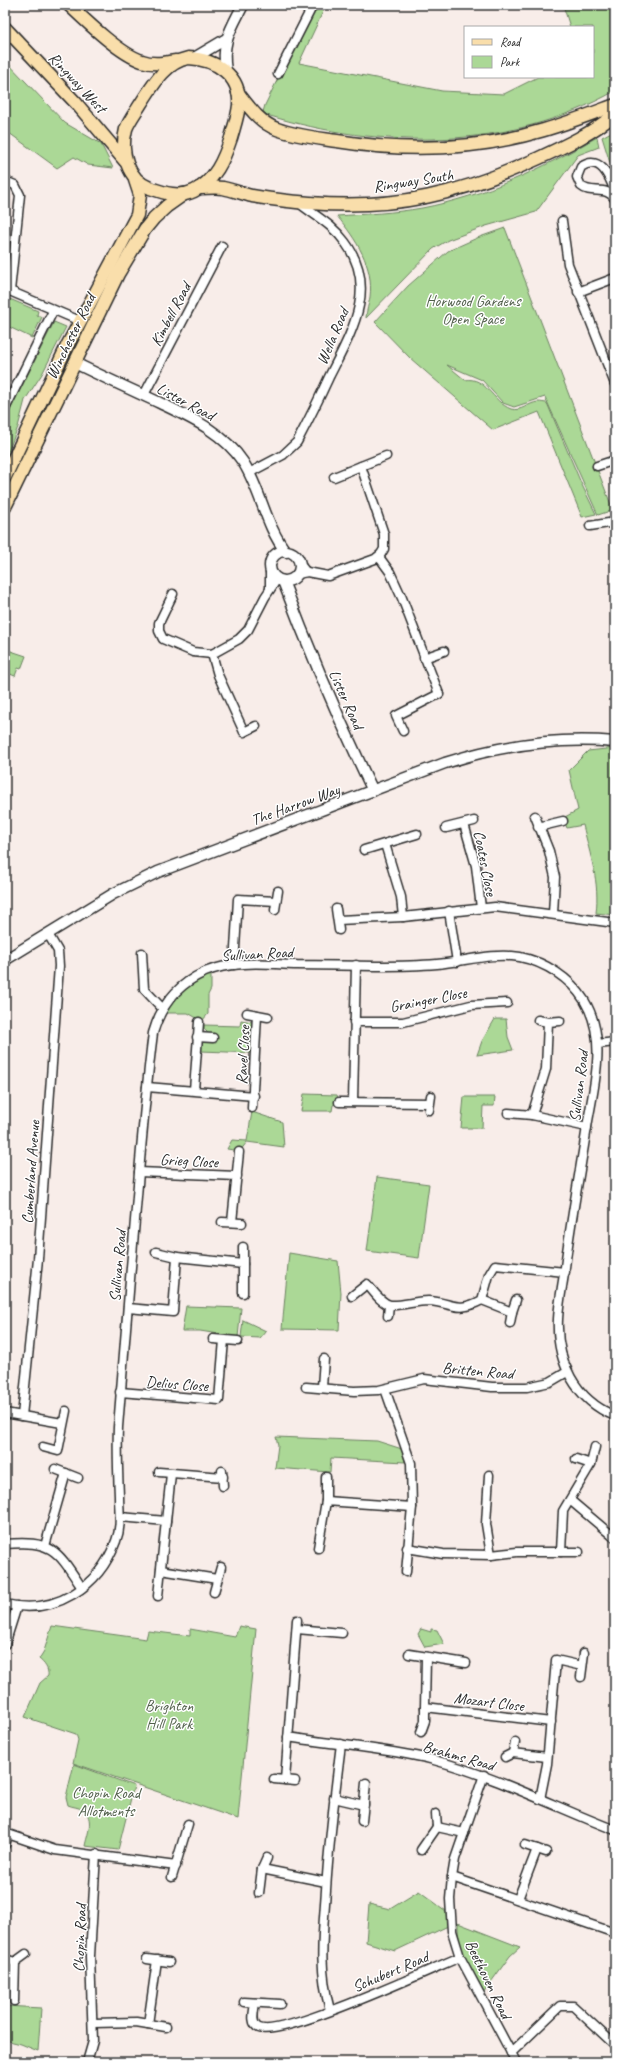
<svg xmlns="http://www.w3.org/2000/svg" width="620" height="2067" font-family="Caveat,sans-serif">
  <style>
    .green { fill: #abd896; stroke: #6b8260 }
    .lines { fill: none; stroke-linecap: round; stroke-linejoin: round }
    .minor-casing { stroke: #2b2b2b; stroke-width: 11 }
    .tertiary-casing { stroke: #2b2b2b; stroke-width: 13 }
    .primary-casing { stroke: #2b2b2b; stroke-width: 15 }
    .minor { stroke: #fff; stroke-width: 8 }
    .tertiary { stroke: #fff; stroke-width: 10 }
    .primary { stroke: #f9deab; stroke-width: 12 }
    .labels { text-anchor: middle; stroke-width: 3; stroke-linejoin: round; paint-order: stroke }
    .street-label { font-size: 16px; fill: #2b2b2b; stroke: #fff }
    .park-label { font-size: 16px; fill: #515f4b; stroke: #fff }
  </style>
  <rect width="100%" height="100%" fill="#f8ede9"/>
  <filter id="ink" filterUnits="userSpaceOnUse"><feTurbulence type="fractalNoise" baseFrequency=".025" numOctaves="2"/><feDisplacementMap in="SourceGraphic" scale="8" xChannelSelector="R" yChannelSelector="G"/><feConvolveMatrix kernelMatrix="1 2 1 2 8 2 1 2 1" color-interpolation-filters="sRGB"/></filter>
  <g filter="url(#ink)">
    <g class="green">
      <path d="M314 5H326L299 63 442 91 504 94 538 77H593V27H570L563 5H615V91C509 151 381 150 267 115L263 112 265 105Z"/>
      <polygon points="5,60 65,123 101,144 113,168 88,165 74,157 57,168 5,130"/>
      <polygon points="615,130 615,179 602,137"/>
      <path d="M597 137 599 147 578 155 536 212 486 226 448 240 433 249 366 318C366 311 369 304 370 297 374 266 356 239 337 216 366 214 394 213 422 208 485 196 542 169 597 137Z"/>
      <path d="M505 228 613 510 598 515 545 397 514 407 503 403 482 380 447 365 465 380C486 376 492 402 511 409 521 412 528 403 538 402 541 402 545 403 547 403L581 483 596 514 582 517 539 412 493 430 410 358 375 322 408 286 448 251 477 238Z"/>
      <polygon points="5,297 38,311 37,315 42,317 32,338 5,325"/>
      <polygon points="54,322 66,327 42,374 25,400 18,427 5,459 5,420"/>
      <polygon points="5,649 26,656 21,669 18,668 15,676 5,672"/>
      <path d="M615 748V915L596 913C600 882 590 855 583 825L567 828 563 818 578 810 569 770 588 751Z"/>
      <polygon points="211,974 211,989 208,995 208,1014 202,1021 188,1013 165,1013 182,990"/>
      <polygon points="495,1019 506,1019 508,1037 513,1050 477,1055 482,1041"/>
      <polygon points="241,1020 253,1022 253,1053 201,1051 202,1041 216,1043 217,1036 210,1035 204,1029 204,1025 240,1026"/>
      <polygon points="304,1094 337,1095 339,1102 333,1105 332,1111 301,1111"/>
      <polygon points="464,1097 495,1097 494,1106 483,1106 482,1128 461,1128"/>
      <polygon points="252,1112 282,1122 284,1147 247,1142 240,1151 227,1149 232,1140 247,1141"/>
      <polygon points="377,1177 429,1184 419,1258 367,1251"/>
      <polygon points="289,1253 338,1261 341,1293 339,1330 282,1329"/>
      <polygon points="186,1306 241,1308 238,1337 200,1331 182,1331"/>
      <polygon points="243,1320 266,1331 260,1338 241,1337"/>
      <polygon points="276,1437 377,1441 402,1449 405,1462 331,1458 330,1472 275,1468 278,1445"/>
      <path d="M52 1626 146 1639 148 1631 190 1636V1629L235 1637 239 1626 256 1629 238 1819 73 1763 78 1740 76 1734 25 1717 40 1683 48 1676C49 1669 44 1663 39 1659L44 1651Z"/>
      <polygon points="421,1629 431,1632 431,1629 437,1630 444,1644 425,1647 418,1634"/>
      <path d="M74 1764 134 1786 118 1850 85 1846C87 1835 95 1818 83 1810 79 1807 72 1807 68 1805L66 1797Z"/>
      <polygon points="419,1891 446,1911 448,1926 395,1951 366,1942 369,1904 390,1909"/>
      <path d="M458 1923 520 1947 510 1956 483 1993C471 1970 457 1950 458 1923Z"/>
      <polygon points="5,2006 41,2008 38,2051 21,2044 5,2040"/>
    </g>
    <g class="lines">
      <defs>
        <g id="minor">
          <polyline points="278,74 313,5"/>
          <polyline points="5,181 15,185 20,195 10,291"/>
          <path d="M615 192C610 177 600 154 581 167L577 177 581 186C591 195 607 185 615 199"/>
          <polyline points="562,221 568,264 615,384"/>
          <polyline points="5,289 80,321"/>
          <polyline points="578,292 615,278"/>
          <polyline points="144,395 222,246"/>
          <polyline points="5,409 53,311"/>
          <polyline points="597,466 615,460"/>
          <path d="M249 473 283 455 297 442C308 421 319 399 329 377 351 333 379 288 345 242 332 224 315 216 299 203"/>
          <polyline points="334,477 361,466"/>
          <polyline points="590,526 615,522"/>
          <polyline points="379,557 390,572 402,598 439,694 396,716 403,731"/>
          <polyline points="299,563 306,572"/>
          <polyline points="298,574 307,572 328,576 375,559 381,554 384,549 384,534 361,466 386,456"/>
          <polyline points="270,589 270,571"/>
          <polyline points="173,594 159,623 159,631 163,639 193,652 212,654 239,639 248,630 265,597 277,579"/>
          <polyline points="212,654 218,675 244,732 256,726"/>
          <polyline points="424,658 444,651"/>
          <polyline points="535,816 549,851 555,877 553,914"/>
          <polyline points="464,824 476,866 481,908"/>
          <polyline points="538,827 563,821"/>
          <polyline points="446,828 474,821"/>
          <polyline points="385,844 401,897 403,917"/>
          <polyline points="364,850 417,834"/>
          <polyline points="336,909 339,930"/>
          <polyline points="275,910 278,891"/>
          <polyline points="449,911 457,962"/>
          <polyline points="338,920 403,917 495,907 615,923"/>
          <polyline points="142,953 144,989 162,1008"/>
          <polyline points="234,965 238,899 276,901"/>
          <polyline points="247,1013 268,1017"/>
          <polyline points="538,1020 548,1022"/>
          <polyline points="560,1021 548,1022 546,1069 532,1115 587,1127"/>
          <polyline points="354,1022 403,1022 471,1005 507,1003"/>
          <polyline points="197,1037 213,1038"/>
          <polyline points="598,1044 615,1042"/>
          <polyline points="147,1087 254,1096"/>
          <polyline points="194,1090 199,1022"/>
          <polyline points="339,1102 429,1103"/>
          <polyline points="353,1102 356,965"/>
          <polyline points="252,1108 257,1015"/>
          <polyline points="429,1110 431,1096"/>
          <polyline points="508,1113 532,1115"/>
          <polyline points="139,1172 237,1176"/>
          <polyline points="222,1222 242,1223"/>
          <polyline points="232,1222 239,1152"/>
          <polyline points="156,1252 177,1257"/>
          <polyline points="243,1293 243,1247"/>
          <path d="M352 1296 367 1284C373 1291 381 1303 390 1305 402 1306 415 1301 428 1301 452 1302 456 1314 482 1300L489 1275 495 1265 565 1272"/>
          <polyline points="482,1300 512,1312 516,1300"/>
          <polyline points="128,1308 173,1312 177,1257 243,1264"/>
          <polyline points="388,1316 389,1305"/>
          <polyline points="510,1323 512,1312"/>
          <polyline points="213,1339 238,1341"/>
          <polyline points="306,1387 354,1391 379,1390 424,1379 492,1387 527,1387 550,1382 567,1372"/>
          <polyline points="322,1387 324,1359"/>
          <polyline points="385,1389 411,1463 412,1507 406,1572"/>
          <polyline points="120,1392 219,1400 224,1340"/>
          <polyline points="5,1413 62,1423"/>
          <polyline points="22,1416 38,1259 59,966 58,951 48,934"/>
          <polyline points="43,1447 58,1451 66,1411"/>
          <polyline points="576,1459 591,1464"/>
          <polyline points="55,1469 78,1478"/>
          <polyline points="222,1471 223,1486"/>
          <polyline points="159,1472 223,1477"/>
          <polyline points="489,1475 486,1524 491,1555"/>
          <polyline points="570,1500 615,1538"/>
          <polyline points="326,1501 326,1477"/>
          <polyline points="120,1517 166,1521"/>
          <path d="M5 1544C53 1540 57 1550 82 1588"/>
          <polyline points="45,1546 66,1473"/>
          <polyline points="318,1548 326,1501 412,1507"/>
          <polyline points="407,1548 443,1554 491,1555 517,1552 579,1552"/>
          <polyline points="561,1552 563,1511 591,1464 595,1447"/>
          <polyline points="161,1570 217,1579"/>
          <polyline points="214,1592 221,1567"/>
          <polyline points="158,1596 171,1474"/>
          <path d="M5 1604C55 1616 99 1587 116 1541 122 1526 119 1511 119 1496 118 1473 117 1450 118 1427 122 1374 127 1321 131 1267 138 1189 143 1111 153 1033 161 1005 178 984 205 972 233 960 268 964 297 965 344 965 390 968 437 964 463 962 492 952 520 957 545 962 570 978 584 1000 608 1039 594 1084 587 1127 580 1171 572 1215 566 1259 564 1279 559 1299 558 1319 556 1361 575 1400 615 1416"/>
          <polyline points="297,1629 342,1633"/>
          <polyline points="5,1644 17,1606"/>
          <polyline points="409,1654 466,1663"/>
          <polyline points="426,1658 425,1707 551,1722"/>
          <polyline points="581,1677 584,1653"/>
          <polyline points="421,1732 425,1721 425,1707"/>
          <path d="M288 1737C336 1745 386 1748 434 1760 497 1777 555 1807 615 1830"/>
          <polyline points="513,1753 515,1742"/>
          <polyline points="505,1757 513,1753 547,1757"/>
          <polyline points="484,1775 455,1859 452,1877 450,1899 452,1931 460,1957 516,2062"/>
          <polyline points="274,1779 295,1781"/>
          <polyline points="285,1780 297,1620"/>
          <polyline points="334,1798 364,1805"/>
          <polyline points="540,1799 547,1764 556,1660 582,1666"/>
          <polyline points="362,1821 366,1783"/>
          <polyline points="437,1827 464,1833"/>
          <polyline points="5,1833 55,1850 176,1866"/>
          <polyline points="5,1845 8,1835"/>
          <polyline points="525,1845 546,1852"/>
          <polyline points="421,1850 437,1827 436,1814"/>
          <polyline points="262,1869 326,1882"/>
          <polyline points="172,1877 188,1824"/>
          <polyline points="452,1877 615,1933"/>
          <polyline points="259,1893 262,1869 267,1858"/>
          <polyline points="518,1899 537,1849"/>
          <polyline points="5,1959 15,1962 14,2001"/>
          <polyline points="147,1959 169,1962"/>
          <polyline points="15,1962 26,1954"/>
          <polyline points="244,2002 280,2004"/>
          <path d="M255 2003C254 2011 250 2024 259 2028 282 2038 429 1970 460 1957"/>
          <path d="M330 2010C318 1967 323 1934 326 1890 329 1841 335 1792 341 1744"/>
          <polyline points="94,2023 136,2022 166,2027"/>
          <polyline points="148,2024 157,1960"/>
          <polyline points="511,2053 560,2006 573,2006 615,2045"/>
          <polyline points="87,2062 93,2041 90,1956 96,1854"/>
        </g>
        <g id="tertiary">
          <polyline points="194,58 226,39"/>
          <path d="M226 71C221 42 231 29 243 5"/>
          <path d="M75 363C103 377 132 390 160 403 191 418 223 432 243 462 261 490 265 525 286 552"/>
          <circle cx="285" cy="566" r="15"/>
          <path d="M283 581C310 653 340 722 373 791"/>
          <path d="M5 960 113 894 158 872 445 763C501 745 556 737 615 742"/>
        </g>
        <g id="primary">
          <path d="M69 5C87 22 120 54 142 61 153 65 165 63 176 61"/>
          <polyline points="5,28 76,103 125,161"/>
          <path d="M188 58C215 59 241 75 239 105 238 116 234 127 231 138 224 159 215 181 194 191 180 198 164 193 150 188 127 179 120 152 126 129 129 121 135 113 140 105 152 87 164 63 188 58Z"/>
          <path d="M238 93C249 107 260 123 277 129 296 136 317 138 337 141 405 152 477 150 544 130 568 123 591 114 615 105"/>
          <path d="M199 188C207 188 216 187 223 188 233 190 243 194 252 196 271 199 291 202 310 203 396 210 461 194 539 158 565 146 593 133 615 114"/>
          <polyline points="5,477 68,344 137,215 140,195 135,180"/>
          <polyline points="5,507 118,274 145,229 154,218 167,206 184,194"/>
        </g>
      </defs>
      <use href="#minor" class="minor-casing"/>
      <use href="#tertiary" class="tertiary-casing"/>
      <use href="#primary" class="primary-casing"/>
      <use href="#minor" class="minor"/>
      <use href="#tertiary" class="tertiary"/>
      <use href="#primary" class="primary"/>
    </g>
  </g>
  <g class="labels">
    <g class="street-label">
      <text transform="translate(78 82) rotate(47)" y="6">Ringway West</text>
      <text transform="translate(413 180) rotate(-9)" y="6">Ringway South</text>
      <text transform="translate(170 314) rotate(-62)" y="6">Kimbell Road</text>
      <text transform="translate(70 336) rotate(-64)" y="6">Winchester Road</text>
      <text transform="translate(332 336) rotate(-67)" y="6">Wella Road</text>
      <text transform="translate(186 401) rotate(28)" y="6">Lister Road</text>
      <text transform="translate(347 699) rotate(66)" y="6">Lister Road</text>
      <text transform="translate(295 804) rotate(-20)" y="6">The Harrow Way</text>
      <text transform="translate(486 863) rotate(79)" y="6">Coates Close</text>
      <text transform="translate(257 953) rotate(-3)" y="6">Sullivan Road</text>
      <text transform="translate(428 999) rotate(-11)" y="6">Grainger Close</text>
      <text transform="translate(242 1055) rotate(-87)" y="6">Ravel Close</text>
      <text transform="translate(578 1086) rotate(-83)" y="6">Sullivan Road</text>
      <text transform="translate(189 1160) rotate(3)" y="6">Grieg Close</text>
      <text transform="translate(30 1172) rotate(-86)" y="6">Cumberland Avenue</text>
      <text transform="translate(117 1266) rotate(-85)" y="6">Sullivan Road</text>
      <text transform="translate(478 1370) rotate(5)" y="6">Britten Road</text>
      <text transform="translate(177 1383) rotate(4)" y="6">Delius Close</text>
      <text transform="translate(489 1701) rotate(7)" y="6">Mozart Close</text>
      <text transform="translate(459 1755) rotate(16)" y="6">Brahms Road</text>
      <text transform="translate(79 1938) rotate(-88)" y="6">Chopin Road</text>
      <text transform="translate(390 1971) rotate(-23)" y="6">Schubert Road</text>
      <text transform="translate(489 1979) rotate(64)" y="6">Beethoven Road</text>
    </g>
    <g class="park-label">
      <text x="473" y="306">Horwood Gardens<tspan x="473" dy="18">Open Space</tspan></text>
      <text x="169" y="1711">Brighton<tspan x="169" dy="18">Hill Park</tspan></text>
      <text x="106" y="1798">Chopin Road<tspan x="106" dy="18">Allotments</tspan></text>
    </g>
  </g>
  <rect width="620" height="2067" fill="none" stroke="#fff" stroke-width="20"/>
  <rect x="10" y="10" width="600" height="2047" fill="none" stroke="#2b2b2b" stroke-width="1.5" filter="url(#ink)"/>
  <rect x="464" y="26" width="130" height="52" fill="#ffffff" stroke="#aaaaaa"/>
  <rect x="472" y="39" width="20" height="6" fill="#f9deab" stroke="#aaaaaa"/>
  <text x="500" y="46" font-size="12" fill="#2b2b2b">Road</text>
  <rect x="472" y="56" width="20" height="12" fill="#abd896" stroke="#aaaaaa"/>
  <text x="500" y="66" font-size="12" fill="#2b2b2b">Park</text>
</svg>
